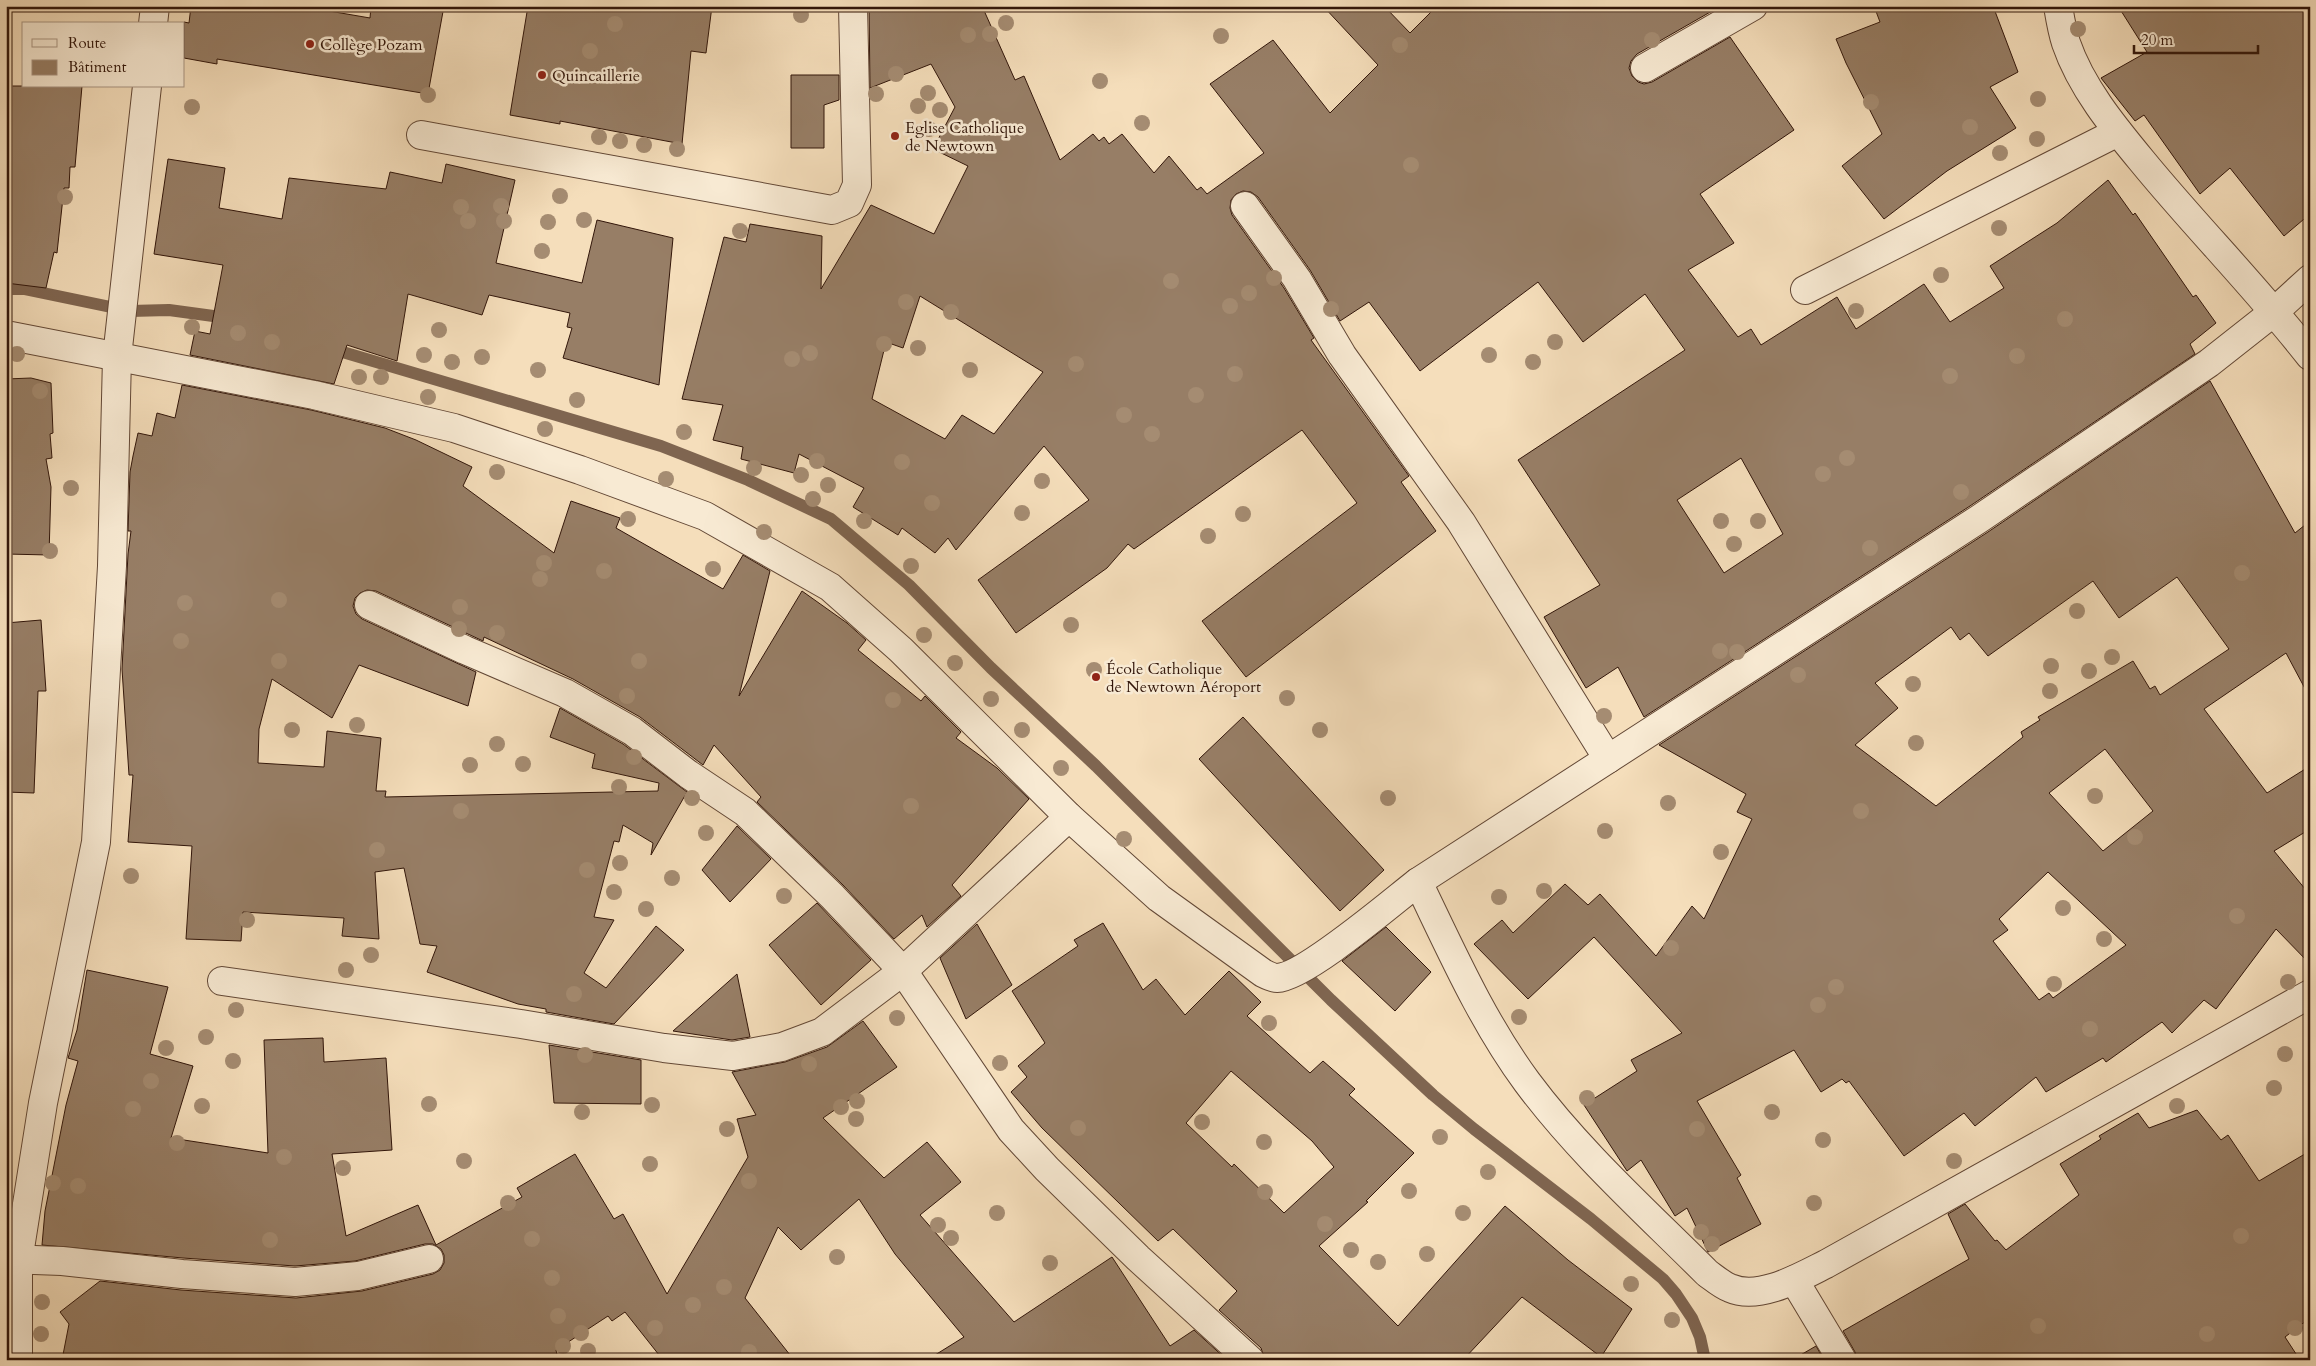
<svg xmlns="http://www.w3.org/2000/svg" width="2316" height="1366" font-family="Cardo,serif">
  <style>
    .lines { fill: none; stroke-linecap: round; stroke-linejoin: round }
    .stream { stroke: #7f6550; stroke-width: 12 }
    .building { fill: #977e66; stroke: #32160a; fill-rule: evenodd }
    .street-casing { stroke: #634836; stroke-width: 30 }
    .street { stroke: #f8ead3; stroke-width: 28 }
    .tree { fill: #a58c72 }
    .poi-dot { fill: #8f2418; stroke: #f8ead3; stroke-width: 2 }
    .labels { text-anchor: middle; stroke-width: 5; stroke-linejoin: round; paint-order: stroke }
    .poi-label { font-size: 16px; fill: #32160a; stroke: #f8ead3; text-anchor: start }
  </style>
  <rect width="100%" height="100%" fill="#f5debb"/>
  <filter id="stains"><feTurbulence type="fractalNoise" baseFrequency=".004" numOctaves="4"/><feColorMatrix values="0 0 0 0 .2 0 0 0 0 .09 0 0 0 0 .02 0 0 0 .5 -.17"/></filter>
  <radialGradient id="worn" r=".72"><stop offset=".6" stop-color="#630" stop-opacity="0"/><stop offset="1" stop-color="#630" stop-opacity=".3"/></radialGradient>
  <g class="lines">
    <g class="stream">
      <polyline points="6,289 24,289 130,311 169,310 228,318"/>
      <polyline points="329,348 661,446 748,480 831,519 909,585 991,668 1096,766 1331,1000 1433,1095 1474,1129 1591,1219 1663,1279 1676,1294 1692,1318 1700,1337 1705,1360"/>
    </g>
  </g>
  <g class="building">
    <polygon points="191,6 300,6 370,18 371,6 444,6 428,94 217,59 217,64 184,58 184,22 189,23"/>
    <polygon points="528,6 712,6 706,53 691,51 682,144 560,121 560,124 510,115"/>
    <path d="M869 6H982L1015 80 1024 76 1060 160 1093 134 1099 141 1104 137 1109 144 1122 134 1154 173 1169 156 1197 190 1201 187 1207 194 1264 153 1210 84 1273 40 1330 113 1378 65 1323 6H1384L1410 33 1437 6H1709L1712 11 1637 54 1631 61 1629 68 1632 76 1638 82 1644 84 1652 82 1730 37 1794 130 1700 194 1734 243 1688 270 1738 337 1751 329 1761 345 1837 297 1856 329 1924 284 1950 322 2004 288 1990 266 2057 223 2108 180 2133 215 2135 213 2193 297 2196 295 2216 323 2190 344 2195 354 1970 506 1644 717 1618 667 1586 688 1544 617 1600 585 1518 460 1685 350 1645 294 1583 342 1538 282 1420 371 1369 302 1340 321 1310 270 1258 197 1251 192 1243 191 1236 194 1231 200 1230 208 1232 215 1284 288 1314 338 1311 340 1409 476 1401 482 1436 531 1246 677 1202 621 1357 503 1302 430 1134 549 1128 544 1107 568 1016 633 978 580 1089 500 1044 446 956 550 948 538 935 553 902 528 898 535 853 507 864 488 799 454 794 473 741 459 743 447 713 440 723 405 682 399 724 237 746 242 750 224 822 236 821 289 871 205 934 234 968 166 933 149 955 107 931 64 870 88ZM920 296 1043 372 994 434 962 415 945 439 872 399 886 342 903 348ZM1741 458 1783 534 1724 573 1677 500Z"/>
    <polygon points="1874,6 1993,6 2018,72 1990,87 2016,128 1947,171 1884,219 1842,166 1882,134 1846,63 1836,39 1880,22"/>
    <polygon points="2118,6 2310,6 2310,214 2284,236 2230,168 2200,194 2144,115 2135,121 2101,78 2147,52"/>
    <polygon points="791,75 839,75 839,100 824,105 824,148 791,148"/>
    <polygon points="6,86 82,86 75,167 70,167 69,188 64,188 57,253 54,252 46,288 6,283"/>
    <polygon points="168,159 225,168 219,208 282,219 289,178 386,189 390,172 442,183 446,164 515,180 496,263 582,283 597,220 673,238 659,385 563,358 572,328 567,327 570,313 489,295 482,315 408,294 397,361 347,345 334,384 190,355 195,331 210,334 223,265 154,254"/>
    <polygon points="31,378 51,383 53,433 50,434 52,458 46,459 51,487 49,555 6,554 6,379"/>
    <path d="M2210 381 2295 533 2310 521V698L2286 653 2204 709 2267 793 2310 766V829L2274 851 2310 895V964L2276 929 2216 1009 2204 1000 2172 1033 2162 1022 2106 1062 2103 1058 2046 1092 2036 1077 1975 1126 1964 1113 1904 1156 1849 1081 1846 1083 1842 1079 1821 1092 1794 1050 1697 1101 1741 1175 1737 1178 1761 1224 1708 1252 1687 1208 1675 1216 1641 1160 1627 1171 1584 1105 1637 1071 1631 1060 1682 1033 1594 937 1528 999 1474 944 1502 920 1513 933 1565 884 1588 905 1600 894 1656 956 1692 906 1704 919 1752 819 1737 812 1746 794 1659 745 1988 532ZM2177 577 2229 649 2160 695 2155 686 2150 689 2133 661 2038 717 2040 720 2021 732 2023 737 1936 806 1855 745 1898 708 1875 683 1951 627 1960 640 1969 633 1988 656 2093 581 2119 618ZM2105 749 2153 811 2103 851 2049 793ZM2048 872 2126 945 2053 998 2049 993 2039 1000 1993 941 2008 930 1999 919Z"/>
    <polygon points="182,385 311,410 385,428 416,440 472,467 463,486 554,553 571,501 620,518 616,528 723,589 743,555 770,571 739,696 802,591 847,623 866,640 858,650 921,701 925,696 961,732 956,738 997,768 1029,799 952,885 961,896 927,927 922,915 894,939 843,885 757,802 761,797 714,745 703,765 640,717 573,679 484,637 483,641 376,591 367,590 360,593 355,598 353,606 356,614 362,619 476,672 468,706 359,665 332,718 272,679 259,729 258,763 324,767 327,731 381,738 376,791 386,791 385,797 658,791 659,783 592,768 595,754 550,737 560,708 623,744 687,792 651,855 653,843 623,825 619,842 614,841 594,917 614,920 584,973 606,988 656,926 684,950 614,1024 546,1012 546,1009 518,1004 427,972 437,946 420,944 404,868 375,872 379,939 342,936 344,918 243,912 241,941 186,939 192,846 128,842 133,775 129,775 122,669 128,554 131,531 128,531 130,472 133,456 138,433 152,436 157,413 175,418"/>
    <polygon points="41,620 46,691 38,691 34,793 6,792 6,623"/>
    <polygon points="1243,717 1384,870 1340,911 1199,759"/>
    <polygon points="737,826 771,859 730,902 702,870"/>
    <polygon points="817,903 871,960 821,1005 769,945"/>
    <path d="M1103 923 1143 990 1156 979 1185 1015 1229 971 1261 1002 1247 1016 1310 1073 1323 1061 1355 1089 1349 1095 1414 1153 1366 1201 1368 1202 1319 1246 1398 1326 1505 1206 1568 1260 1632 1309 1601 1357 1522 1297 1463 1360H1265L1261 1348 1219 1310 1237 1291 1173 1229 1158 1241 1042 1128 1011 1092 1027 1077 1018 1066 1045 1043 1012 991 1078 946 1074 940ZM1231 1071 1312 1141 1334 1167 1284 1213 1234 1164 1232 1167 1186 1123Z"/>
    <polygon points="977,924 1012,985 966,1019 940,958"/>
    <polygon points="1386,927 1431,972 1395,1011 1342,961"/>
    <polygon points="87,970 168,987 150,1054 193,1066 171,1138 268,1153 264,1040 323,1038 324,1062 386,1058 392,1150 332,1154 346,1236 418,1205 436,1245 522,1197 517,1188 575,1154 614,1219 623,1214 667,1294 748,1157 737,1119 756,1115 732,1072 785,1062 827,1047 863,1021 897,1067 823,1118 884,1178 927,1142 961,1182 920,1215 1014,1322 1112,1257 1170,1346 1194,1330 1227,1360 927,1360 964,1337 895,1254 859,1199 801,1250 778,1227 745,1298 794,1360 663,1360 625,1312 612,1321 608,1316 556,1350 558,1360 62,1360 69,1324 60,1312 100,1281 181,1290 296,1298 362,1291 433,1274 440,1270 444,1263 444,1255 441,1249 433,1244 425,1244 355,1261 295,1266 183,1258 42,1245 45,1211 66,1105 78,1061 68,1058 77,1030"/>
    <polygon points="737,974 750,1037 732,1040 673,1031"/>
    <polygon points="549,1045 641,1060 641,1104 554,1103"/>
    <polygon points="2197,1110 2221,1140 2228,1135 2259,1181 2310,1151 2310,1318 2285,1337 2300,1360 1858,1360 1855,1352 1843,1331 1969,1259 1948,1214 1965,1204 1995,1241 1997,1240 2006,1250 2079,1195 2060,1164 2101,1139 2099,1136 2138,1113 2149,1128"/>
    <polygon points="1816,1346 1824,1360 1792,1360"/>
  </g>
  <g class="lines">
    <defs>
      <g id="street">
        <path d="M2058 6C2060 18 2062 31 2066 43 2081 87 2113 126 2142 161 2196 227 2257 288 2310 356"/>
        <polyline points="153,24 155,6"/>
        <polyline points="1645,68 1753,6"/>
        <polyline points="421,135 832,210 849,203 857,185 853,6"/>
        <polyline points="1245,206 1297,279 1342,355 1461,522 1608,759"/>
        <polyline points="1805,290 2118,132"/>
        <path d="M6 335 314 395 454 428 580 470 705 516 830 587 901 650 1069 817 1159 898 1263 973C1267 975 1273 978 1277 978 1305 977 1392 902 1418 882L1979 519 2209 363 2275 311 2310 279"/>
        <polyline points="369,605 465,650 565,693 632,731 688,774 745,812 832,896 903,971 1011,1130 1047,1169 1138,1258 1250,1360"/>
        <path d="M1418 882C1451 950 1482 1021 1527 1082 1579 1152 1645 1211 1707 1273 1714 1278 1722 1285 1730 1288 1759 1301 1800 1277 1826 1264L2310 994"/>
        <polyline points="222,981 521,1024 664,1048 733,1056 782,1047 822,1032 903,971 1069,817"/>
        <polyline points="6,1259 62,1261 182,1274 295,1282 358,1276 429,1259"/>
        <polyline points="1794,1280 1842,1360"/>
        <polyline points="18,1360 18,1261 43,1103 96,842 112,566 117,357 147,86"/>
      </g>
    </defs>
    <use href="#street" class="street-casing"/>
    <use href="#street" class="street"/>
  </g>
  <g class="tree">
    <circle cx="801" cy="15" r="8"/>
    <circle cx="1006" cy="23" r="8"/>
    <circle cx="615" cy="24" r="8"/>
    <circle cx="2078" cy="29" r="8"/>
    <circle cx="990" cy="34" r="8"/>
    <circle cx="968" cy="35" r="8"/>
    <circle cx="1221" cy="36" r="8"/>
    <circle cx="1652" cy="40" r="8"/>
    <circle cx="1400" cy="45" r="8"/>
    <circle cx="590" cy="51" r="8"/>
    <circle cx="896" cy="74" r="8"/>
    <circle cx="1100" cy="81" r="8"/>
    <circle cx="928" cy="93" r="8"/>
    <circle cx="876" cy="94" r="8"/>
    <circle cx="428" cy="95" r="8"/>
    <circle cx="2038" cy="99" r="8"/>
    <circle cx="1871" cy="102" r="8"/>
    <circle cx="918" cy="106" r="8"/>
    <circle cx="192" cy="107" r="8"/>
    <circle cx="940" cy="110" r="8"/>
    <circle cx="1142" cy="123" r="8"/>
    <circle cx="1970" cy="127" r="8"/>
    <circle cx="929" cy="129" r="8"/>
    <circle cx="599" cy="137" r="8"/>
    <circle cx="2037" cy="139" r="8"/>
    <circle cx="620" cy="141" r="8"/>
    <circle cx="644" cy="145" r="8"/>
    <circle cx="677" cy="149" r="8"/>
    <circle cx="2000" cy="153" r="8"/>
    <circle cx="1411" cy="165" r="8"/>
    <circle cx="560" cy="196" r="8"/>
    <circle cx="65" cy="197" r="8"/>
    <circle cx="501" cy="206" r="8"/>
    <circle cx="461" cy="207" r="8"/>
    <circle cx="584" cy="220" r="8"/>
    <circle cx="468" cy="221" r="8"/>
    <circle cx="504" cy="221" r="8"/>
    <circle cx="548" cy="222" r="8"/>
    <circle cx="1999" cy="228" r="8"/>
    <circle cx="740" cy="231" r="8"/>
    <circle cx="542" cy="251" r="8"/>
    <circle cx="1941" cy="275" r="8"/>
    <circle cx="1274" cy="278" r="8"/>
    <circle cx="1171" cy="281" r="8"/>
    <circle cx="1249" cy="293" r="8"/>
    <circle cx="906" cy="302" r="8"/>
    <circle cx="1230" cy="306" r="8"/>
    <circle cx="1331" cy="309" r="8"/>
    <circle cx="1856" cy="311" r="8"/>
    <circle cx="951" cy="312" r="8"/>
    <circle cx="2065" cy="319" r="8"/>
    <circle cx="192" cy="327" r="8"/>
    <circle cx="439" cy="330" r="8"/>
    <circle cx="238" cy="333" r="8"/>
    <circle cx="272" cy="342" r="8"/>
    <circle cx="1555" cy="342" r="8"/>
    <circle cx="884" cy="344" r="8"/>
    <circle cx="918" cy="348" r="8"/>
    <circle cx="810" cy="353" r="8"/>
    <circle cx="17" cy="354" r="8"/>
    <circle cx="424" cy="355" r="8"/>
    <circle cx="1489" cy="355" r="8"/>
    <circle cx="2017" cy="356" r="8"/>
    <circle cx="482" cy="357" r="8"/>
    <circle cx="792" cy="359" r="8"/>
    <circle cx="452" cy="362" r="8"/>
    <circle cx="1533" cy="362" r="8"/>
    <circle cx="1076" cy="364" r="8"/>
    <circle cx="538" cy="370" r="8"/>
    <circle cx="970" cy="370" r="8"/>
    <circle cx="1235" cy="374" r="8"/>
    <circle cx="1950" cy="376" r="8"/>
    <circle cx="359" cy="377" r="8"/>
    <circle cx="381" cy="377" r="8"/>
    <circle cx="40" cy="391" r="8"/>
    <circle cx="1196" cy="395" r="8"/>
    <circle cx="428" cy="397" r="8"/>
    <circle cx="577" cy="400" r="8"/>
    <circle cx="1124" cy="415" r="8"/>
    <circle cx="545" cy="429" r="8"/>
    <circle cx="684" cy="432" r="8"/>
    <circle cx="1152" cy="434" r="8"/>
    <circle cx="1847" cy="458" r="8"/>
    <circle cx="817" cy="461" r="8"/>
    <circle cx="902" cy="462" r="8"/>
    <circle cx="754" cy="468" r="8"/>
    <circle cx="497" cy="472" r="8"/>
    <circle cx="1823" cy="474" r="8"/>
    <circle cx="801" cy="475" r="8"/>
    <circle cx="666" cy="479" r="8"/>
    <circle cx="1042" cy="481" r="8"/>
    <circle cx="828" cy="485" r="8"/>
    <circle cx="71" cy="488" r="8"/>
    <circle cx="1961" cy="492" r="8"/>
    <circle cx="813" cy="499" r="8"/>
    <circle cx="932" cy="503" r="8"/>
    <circle cx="1022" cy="513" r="8"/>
    <circle cx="1243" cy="514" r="8"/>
    <circle cx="628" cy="519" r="8"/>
    <circle cx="864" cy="521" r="8"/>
    <circle cx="1721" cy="521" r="8"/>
    <circle cx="1758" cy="521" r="8"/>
    <circle cx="764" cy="532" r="8"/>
    <circle cx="1208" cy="536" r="8"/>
    <circle cx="1734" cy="544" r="8"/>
    <circle cx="1870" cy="548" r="8"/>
    <circle cx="50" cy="551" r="8"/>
    <circle cx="544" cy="563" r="8"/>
    <circle cx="911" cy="566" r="8"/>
    <circle cx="713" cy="569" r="8"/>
    <circle cx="604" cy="571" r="8"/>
    <circle cx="2242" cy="573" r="8"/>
    <circle cx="540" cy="579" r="8"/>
    <circle cx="279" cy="600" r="8"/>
    <circle cx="185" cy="603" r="8"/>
    <circle cx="460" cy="607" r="8"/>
    <circle cx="2077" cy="611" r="8"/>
    <circle cx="1071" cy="625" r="8"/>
    <circle cx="459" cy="629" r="8"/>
    <circle cx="497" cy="633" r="8"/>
    <circle cx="924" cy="635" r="8"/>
    <circle cx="181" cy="641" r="8"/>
    <circle cx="1720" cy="651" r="8"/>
    <circle cx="1737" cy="652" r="8"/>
    <circle cx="2112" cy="657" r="8"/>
    <circle cx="279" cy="661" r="8"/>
    <circle cx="639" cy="661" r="8"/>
    <circle cx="955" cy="663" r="8"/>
    <circle cx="2051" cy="666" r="8"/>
    <circle cx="1094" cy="670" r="8"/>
    <circle cx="2089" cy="671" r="8"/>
    <circle cx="1798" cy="675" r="8"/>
    <circle cx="1913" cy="684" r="8"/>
    <circle cx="2050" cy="691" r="8"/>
    <circle cx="627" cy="696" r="8"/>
    <circle cx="1287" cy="698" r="8"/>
    <circle cx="991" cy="699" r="8"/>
    <circle cx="893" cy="700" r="8"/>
    <circle cx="1604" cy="716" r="8"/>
    <circle cx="357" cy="725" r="8"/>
    <circle cx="292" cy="730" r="8"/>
    <circle cx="1022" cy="730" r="8"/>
    <circle cx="1320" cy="730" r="8"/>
    <circle cx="1916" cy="743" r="8"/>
    <circle cx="497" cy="744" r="8"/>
    <circle cx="634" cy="757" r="8"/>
    <circle cx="523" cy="764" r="8"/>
    <circle cx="470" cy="765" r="8"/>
    <circle cx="1061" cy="768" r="8"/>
    <circle cx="619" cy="787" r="8"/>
    <circle cx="2095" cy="796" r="8"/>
    <circle cx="692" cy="798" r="8"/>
    <circle cx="1388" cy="798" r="8"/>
    <circle cx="1668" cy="803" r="8"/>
    <circle cx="911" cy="806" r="8"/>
    <circle cx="461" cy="811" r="8"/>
    <circle cx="1861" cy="811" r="8"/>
    <circle cx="1605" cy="831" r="8"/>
    <circle cx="706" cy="833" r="8"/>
    <circle cx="2135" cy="837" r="8"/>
    <circle cx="1124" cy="839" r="8"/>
    <circle cx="377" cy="850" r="8"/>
    <circle cx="1721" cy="852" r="8"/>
    <circle cx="620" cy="863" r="8"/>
    <circle cx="587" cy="870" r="8"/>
    <circle cx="131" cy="876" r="8"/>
    <circle cx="672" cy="878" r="8"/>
    <circle cx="1544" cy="891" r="8"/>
    <circle cx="614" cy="892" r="8"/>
    <circle cx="784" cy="896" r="8"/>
    <circle cx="1499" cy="897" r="8"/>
    <circle cx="2063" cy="908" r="8"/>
    <circle cx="646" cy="909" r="8"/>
    <circle cx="2237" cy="916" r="8"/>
    <circle cx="247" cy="920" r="8"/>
    <circle cx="2104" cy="939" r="8"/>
    <circle cx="1671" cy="948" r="8"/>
    <circle cx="371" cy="955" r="8"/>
    <circle cx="346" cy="970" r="8"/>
    <circle cx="2288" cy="982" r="8"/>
    <circle cx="2054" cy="984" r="8"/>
    <circle cx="1836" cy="987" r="8"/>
    <circle cx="574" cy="994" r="8"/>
    <circle cx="1818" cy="1005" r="8"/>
    <circle cx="236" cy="1010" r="8"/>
    <circle cx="1519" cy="1017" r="8"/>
    <circle cx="897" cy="1018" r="8"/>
    <circle cx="1269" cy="1023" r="8"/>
    <circle cx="2090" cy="1029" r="8"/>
    <circle cx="206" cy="1037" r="8"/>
    <circle cx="166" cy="1048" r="8"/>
    <circle cx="2285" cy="1054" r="8"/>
    <circle cx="585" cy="1055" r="8"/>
    <circle cx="233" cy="1061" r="8"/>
    <circle cx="1000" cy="1063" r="8"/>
    <circle cx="809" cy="1064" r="8"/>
    <circle cx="151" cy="1081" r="8"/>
    <circle cx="2274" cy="1088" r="8"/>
    <circle cx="1587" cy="1098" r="8"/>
    <circle cx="857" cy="1101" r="8"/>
    <circle cx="429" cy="1104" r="8"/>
    <circle cx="652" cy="1105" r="8"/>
    <circle cx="202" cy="1106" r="8"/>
    <circle cx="2177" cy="1106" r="8"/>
    <circle cx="841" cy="1107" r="8"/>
    <circle cx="133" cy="1109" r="8"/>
    <circle cx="582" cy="1112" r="8"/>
    <circle cx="1772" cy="1112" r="8"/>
    <circle cx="856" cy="1119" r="8"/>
    <circle cx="1202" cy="1122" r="8"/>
    <circle cx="1078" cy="1128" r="8"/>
    <circle cx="727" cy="1129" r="8"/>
    <circle cx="1697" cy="1129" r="8"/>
    <circle cx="1440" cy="1137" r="8"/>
    <circle cx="1823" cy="1140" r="8"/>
    <circle cx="1264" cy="1142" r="8"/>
    <circle cx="177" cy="1143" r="8"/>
    <circle cx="284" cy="1157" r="8"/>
    <circle cx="464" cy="1161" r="8"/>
    <circle cx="1954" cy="1161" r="8"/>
    <circle cx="650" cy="1164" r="8"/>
    <circle cx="343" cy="1168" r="8"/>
    <circle cx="1488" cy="1172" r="8"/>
    <circle cx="749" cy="1181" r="8"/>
    <circle cx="53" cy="1183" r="8"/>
    <circle cx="78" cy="1186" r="8"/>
    <circle cx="1409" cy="1191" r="8"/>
    <circle cx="1265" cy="1192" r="8"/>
    <circle cx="508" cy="1203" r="8"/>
    <circle cx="1814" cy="1203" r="8"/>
    <circle cx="997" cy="1213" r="8"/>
    <circle cx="1463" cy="1213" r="8"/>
    <circle cx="1325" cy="1224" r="8"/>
    <circle cx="938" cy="1225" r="8"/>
    <circle cx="1701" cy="1232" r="8"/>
    <circle cx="2241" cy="1236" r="8"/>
    <circle cx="951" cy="1238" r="8"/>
    <circle cx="532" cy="1239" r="8"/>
    <circle cx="270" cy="1240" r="8"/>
    <circle cx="1712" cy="1244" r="8"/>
    <circle cx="1351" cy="1250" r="8"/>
    <circle cx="1427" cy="1254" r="8"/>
    <circle cx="837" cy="1257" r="8"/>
    <circle cx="1378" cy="1262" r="8"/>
    <circle cx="1050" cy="1263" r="8"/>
    <circle cx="552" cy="1278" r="8"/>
    <circle cx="1631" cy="1284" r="8"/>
    <circle cx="724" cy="1287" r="8"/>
    <circle cx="42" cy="1302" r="8"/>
    <circle cx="693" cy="1305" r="8"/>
    <circle cx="558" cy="1316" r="8"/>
    <circle cx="1672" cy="1320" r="8"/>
    <circle cx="2038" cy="1326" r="8"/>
    <circle cx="655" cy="1328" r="8"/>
    <circle cx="2295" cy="1328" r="8"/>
    <circle cx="581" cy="1333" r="8"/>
    <circle cx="41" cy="1334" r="8"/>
    <circle cx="2207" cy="1334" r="8"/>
    <circle cx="563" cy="1346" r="8"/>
    <circle cx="588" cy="1351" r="8"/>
    <circle cx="749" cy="1352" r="8"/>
  </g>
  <g class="poi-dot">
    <circle cx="310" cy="44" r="5"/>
    <circle cx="542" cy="75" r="5"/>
    <circle cx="895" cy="136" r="5"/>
    <circle cx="1096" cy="677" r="5"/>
  </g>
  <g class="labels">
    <g class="poi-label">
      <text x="320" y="50">Collège Pozam</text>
      <text x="552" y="81">Quincaillerie</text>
      <text x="905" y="133">Eglise Catholique<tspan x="905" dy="18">de Newtown</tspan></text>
      <text x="1106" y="674">École Catholique<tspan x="1106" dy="18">de Newtown Aéroport</tspan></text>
    </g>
  </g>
  <rect width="2316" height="1366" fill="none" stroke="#f5debb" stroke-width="25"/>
  <rect x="8" y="8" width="2301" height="1351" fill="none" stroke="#32160a" stroke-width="2.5"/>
  <rect x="12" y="12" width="2291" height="1341" fill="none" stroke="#32160a"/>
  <rect x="22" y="22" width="162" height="65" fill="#f8ead3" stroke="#a99583"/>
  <rect x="32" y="39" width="25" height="8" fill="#f8ead3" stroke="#a99583"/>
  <text x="68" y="48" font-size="15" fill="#32160a">Route</text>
  <rect x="32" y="60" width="25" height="15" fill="#977e66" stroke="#a99583"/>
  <text x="68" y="72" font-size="15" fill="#32160a">Bâtiment</text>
  <path d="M2134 45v8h124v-8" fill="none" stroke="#32160a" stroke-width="2.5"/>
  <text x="2141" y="45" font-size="15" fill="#32160a" stroke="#f8ead3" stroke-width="4" paint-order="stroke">20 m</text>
  <rect width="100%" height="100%" filter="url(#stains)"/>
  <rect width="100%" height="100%" fill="url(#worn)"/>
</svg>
